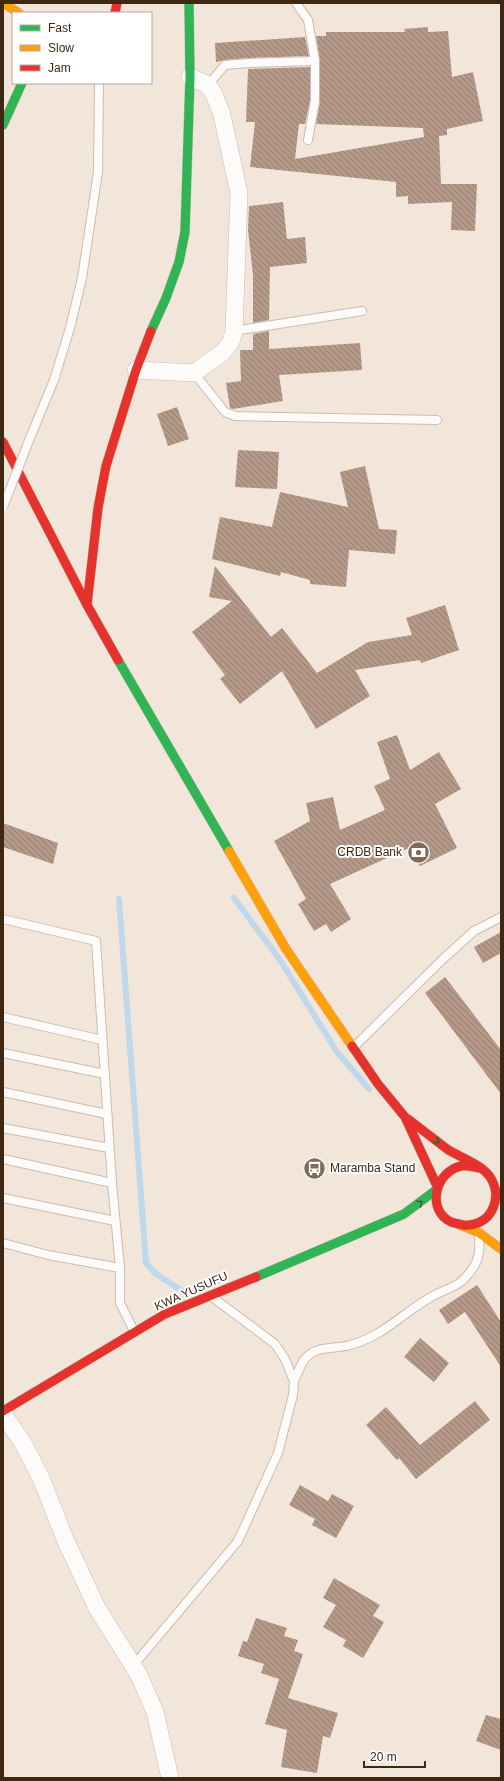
<svg xmlns="http://www.w3.org/2000/svg" width="504" height="1781" font-family="Helvetica,sans-serif">
  <style>
    .lines { fill: none; stroke-linecap: round; stroke-linejoin: round }
    .stream { stroke: #c0d8ec; stroke-width: 6 }
    .building { fill: url(#building-back-hatch) }
    .lane-casing { stroke: #ccbcad; stroke-width: 10 }
    .street-casing { stroke: #ccbcad; stroke-width: 18 }
    .fast-casing { stroke: #ccbcad; stroke-width: 10 }
    .slow-casing { stroke: #ccbcad; stroke-width: 10 }
    .jam-casing { stroke: #ccbcad; stroke-width: 10 }
    .lane { stroke: #fdfbf9; stroke-width: 8 }
    .street { stroke: #fdfbf9; stroke-width: 17 }
    .fast { stroke: #30b455; stroke-width: 9 }
    .slow { stroke: #ff9f0a; stroke-width: 9 }
    .jam { stroke: #e5322d; stroke-width: 9 }
    .lane-bridge-casing { stroke: #ccbcad; stroke-width: 10; stroke-linecap: butt }
    .lane-bridge { stroke: #fdfbf9; stroke-width: 8 }
    .oneway { stroke: #38602d }
    .labels { text-anchor: middle; stroke-width: 4; stroke-linejoin: round; paint-order: stroke }
    .poi-label { font-size: 12px; fill: #3e2813; stroke: #fff; text-anchor: end }
    .street-label { font-size: 12px; fill: #3e2813; stroke: #fff }
  </style>
  <defs>
    <pattern id="building-back-hatch" width="6" height="6" patternUnits="userSpaceOnUse"><rect width="6" height="6" fill="#b49989"/><path d="M-1 5l2 2M0 0l6 6M5-1l2 2" fill="none" stroke="#947d6f"/></pattern>
  </defs>
  <rect width="100%" height="100%" fill="#f2e5da"/>
  <g class="lines">
    <g class="stream">
      <polyline points="234,898 280,960 337,1052 369,1089"/>
      <polyline points="119,899 146,1263 155,1273 182,1291 226,1278"/>
    </g>
  </g>
  <g class="building">
    <polygon points="428,27 428,32 448,31 452,77 473,72 483,121 447,129 447,135 439,136 441,184 477,184 475,231 451,230 452,202 408,204 408,196 396,197 396,182 250,167 255,122 246,122 248,69 310,67 310,101 305,124 299,124 295,159 424,137 423,128 316,124 320,101 320,61 316,36 326,36 326,32 405,32 404,29"/>
    <polygon points="305,37 309,56 249,58 225,60 216,62 215,43"/>
    <polygon points="283,202 287,239 305,237 307,263 270,267 269,320 253,323 253,275 248,230 249,206"/>
    <polygon points="269,331 269,349 360,343 362,370 279,375 283,401 233,409 230,408 226,383 241,381 240,350 253,350 253,334"/>
    <polygon points="177,407 189,439 168,446 157,414"/>
    <polygon points="238,450 279,452 277,489 235,487"/>
    <polygon points="365,466 379,529 397,530 395,554 349,550 346,587 310,584 310,580 281,572 280,576 212,559 220,517 272,527 280,492 348,507 340,472"/>
    <polygon points="215,566 271,637 282,628 317,673 368,642 412,635 406,618 445,605 459,650 421,663 420,660 355,670 370,696 316,729 282,671 240,704 220,679 225,675 192,632 232,601 209,597"/>
    <polygon points="397,735 410,770 439,752 461,789 435,804 457,848 420,866 411,847 330,884 351,919 331,932 326,924 314,931 298,904 306,899 274,841 310,821 306,803 333,797 340,830 385,810 374,786 390,779 377,742"/>
    <polygon points="3,823 58,843 53,864 3,847"/>
    <polygon points="501,932 501,953 483,963 474,947"/>
    <polygon points="445,977 501,1050 501,1094 425,993"/>
    <polygon points="477,1285 501,1322 501,1367 465,1312 448,1324 439,1310"/>
    <polygon points="420,1338 449,1363 434,1382 404,1357"/>
    <polygon points="475,1401 490,1420 416,1479 399,1458 397,1460 366,1425 386,1407 420,1445"/>
    <polygon points="300,1485 328,1501 332,1494 354,1506 336,1538 312,1525 315,1519 289,1505"/>
    <polygon points="334,1578 380,1605 373,1616 384,1622 363,1658 343,1646 346,1640 323,1627 336,1605 323,1598"/>
    <polygon points="256,1618 287,1628 284,1636 298,1640 294,1651 303,1654 288,1698 338,1713 330,1738 323,1736 317,1773 281,1767 287,1730 265,1724 279,1679 261,1673 264,1664 238,1656 243,1641 247,1642"/>
    <polygon points="486,1715 501,1719 501,1750 476,1741"/>
  </g>
  <g class="lines">
    <defs>
      <g id="lane">
        <polyline points="296,3 308,20 315,61 315,101 308,140"/>
        <polyline points="208,85 225,65 249,63 315,61"/>
        <polyline points="234,331 362,311"/>
        <polyline points="194,373 225,412 235,416 437,420"/>
        <polyline points="30,438 54,380 70,328 82,278 98,172 99,83"/>
        <polyline points="3,919 96,941 112,1183 120,1268 120,1303 134,1331"/>
        <polyline points="3,1017 102,1040"/>
        <polyline points="354,1047 442,960 474,931 501,917"/>
        <polyline points="3,1053 105,1074"/>
        <polyline points="3,1092 107,1114"/>
        <polyline points="3,1128 109,1148"/>
        <polyline points="3,1159 112,1183"/>
        <polyline points="3,1198 115,1221"/>
        <polyline points="3,1243 48,1255 120,1268"/>
        <path d="M294 1381C298 1373 302 1359 309 1355 320 1346 337 1349 350 1345 382 1337 403 1313 431 1297 440 1291 455 1288 463 1280 477 1266 481 1256 479 1237"/>
        <polyline points="133,1666 238,1541 278,1453 293,1395 294,1381 285,1359 275,1344 212,1297"/>
      </g>
      <g id="street">
        <polyline points="136,370 194,373 223,352 231,342 234,331 239,193 222,115 214,94 208,85 190,77"/>
        <polyline points="3,1414 23,1443 41,1478 65,1539 97,1608 139,1675 155,1712 170,1778"/>
      </g>
      <g id="fast">
        <polyline points="3,125 22,83"/>
        <polyline points="151,331 166,298 179,262 185,232 190,77 189,3"/>
        <polyline points="118,660 229,851"/>
        <polyline points="256,1277 404,1214 436,1190"/>
      </g>
      <g id="slow">
        <polyline points="3,3 19,13"/>
        <polyline points="229,851 286,949 352,1046"/>
        <polyline points="460,1225 478,1232 501,1249"/>
      </g>
      <g id="jam">
        <polyline points="115,13 117,3"/>
        <polyline points="3,442 87,605 118,660"/>
        <polyline points="87,605 98,508 106,466 136,370 151,331"/>
        <polyline points="352,1046 378,1084 405,1117 437,1186"/>
        <path d="M408 1119C421 1129 434 1139 447 1149 462 1159 488 1165 494 1185 498 1195 495 1208 488 1216 482 1223 471 1226 463 1225 459 1224 454 1223 451 1222 426 1210 435 1172 461 1166 466 1165 473 1167 479 1168"/>
        <polyline points="3,1411 165,1314 256,1277"/>
      </g>
    </defs>
    <use href="#lane" class="lane-casing"/>
    <use href="#street" class="street-casing"/>
    <use href="#fast" class="fast-casing"/>
    <use href="#slow" class="slow-casing"/>
    <use href="#jam" class="jam-casing"/>
    <use href="#lane" class="lane"/>
    <use href="#street" class="street"/>
    <use href="#fast" class="fast"/>
    <use href="#slow" class="slow"/>
    <use href="#jam" class="jam"/>
    <defs>
      <polyline id="lane-bridge" points="3,507 30,438"/>
    </defs>
    <use href="#lane-bridge" class="lane-bridge-casing"/>
    <use href="#lane-bridge" class="lane-bridge"/>
  </g>
  <defs><path id="oneway-chevron" d="M-2-3.5L2.5 0L-2 3.5" fill="none" stroke-width="1.6" stroke-linecap="round" stroke-linejoin="round"/></defs>
  <g class="oneway">
    <use href="#oneway-chevron" transform="translate(437 1141) rotate(35)"/>
    <use href="#oneway-chevron" transform="translate(420 1203) rotate(-35)"/>
  </g>
  <defs>
    <symbol id="bank-disc" viewBox="-11 -11 22 22"><circle r="9.5" fill="#7d6a59" stroke="#fff"/><path d="M-6-4H6V4H-6ZM0-2.3a2.3 2.3 0 1 0 0 4.6a2.3 2.3 0 1 0 0-4.6Z" fill="#fff"/></symbol>
    <symbol id="bus-disc" viewBox="-11 -11 22 22"><circle r="9.5" fill="#7d6a59" stroke="#fff"/><path d="M-5-6H5V4H4V6H2V4H-2V6H-4V4H-5ZM-3.5-4V0h7V-4ZM-3.5 1.2v1.5H-2V1.2ZM2 1.2v1.5H3.5V1.2Z" fill="#fff"/></symbol>
  </defs>
  <g fill-rule="evenodd">
    <use href="#bank-disc" x="406" y="840" width="25" height="25"/>
    <use href="#bus-disc" x="302" y="1156" width="25" height="25"/>
  </g>
  <g class="labels">
    <g class="poi-label">
      <text x="402" y="856">CRDB Bank</text>
      <text x="330" y="1172" text-anchor="start">Maramba Stand</text>
    </g>
    <g class="street-label">
      <text transform="translate(191 1291) rotate(-24)" y="4">KWA YUSUFU</text>
    </g>
  </g>
  <rect width="504" height="1781" fill="none" stroke="#3e2813" stroke-width="8"/>
  <rect x="12" y="12" width="140" height="72" fill="#ffffff" stroke="#b2a9a1"/>
  <rect x="20" y="25" width="20" height="6" fill="#30b455" stroke="#b2a9a1"/>
  <text x="48" y="32" font-size="12" fill="#3e2813">Fast</text>
  <rect x="20" y="45" width="20" height="6" fill="#ff9f0a" stroke="#b2a9a1"/>
  <text x="48" y="52" font-size="12" fill="#3e2813">Slow</text>
  <rect x="20" y="65" width="20" height="6" fill="#e5322d" stroke="#b2a9a1"/>
  <text x="48" y="72" font-size="12" fill="#3e2813">Jam</text>
  <path d="M364 1761v6h61v-6" fill="none" stroke="#3e2813" stroke-width="2"/>
  <text x="370" y="1761" font-size="12" fill="#3e2813" stroke="#ffffff" stroke-width="3" paint-order="stroke">20 m</text>
</svg>
